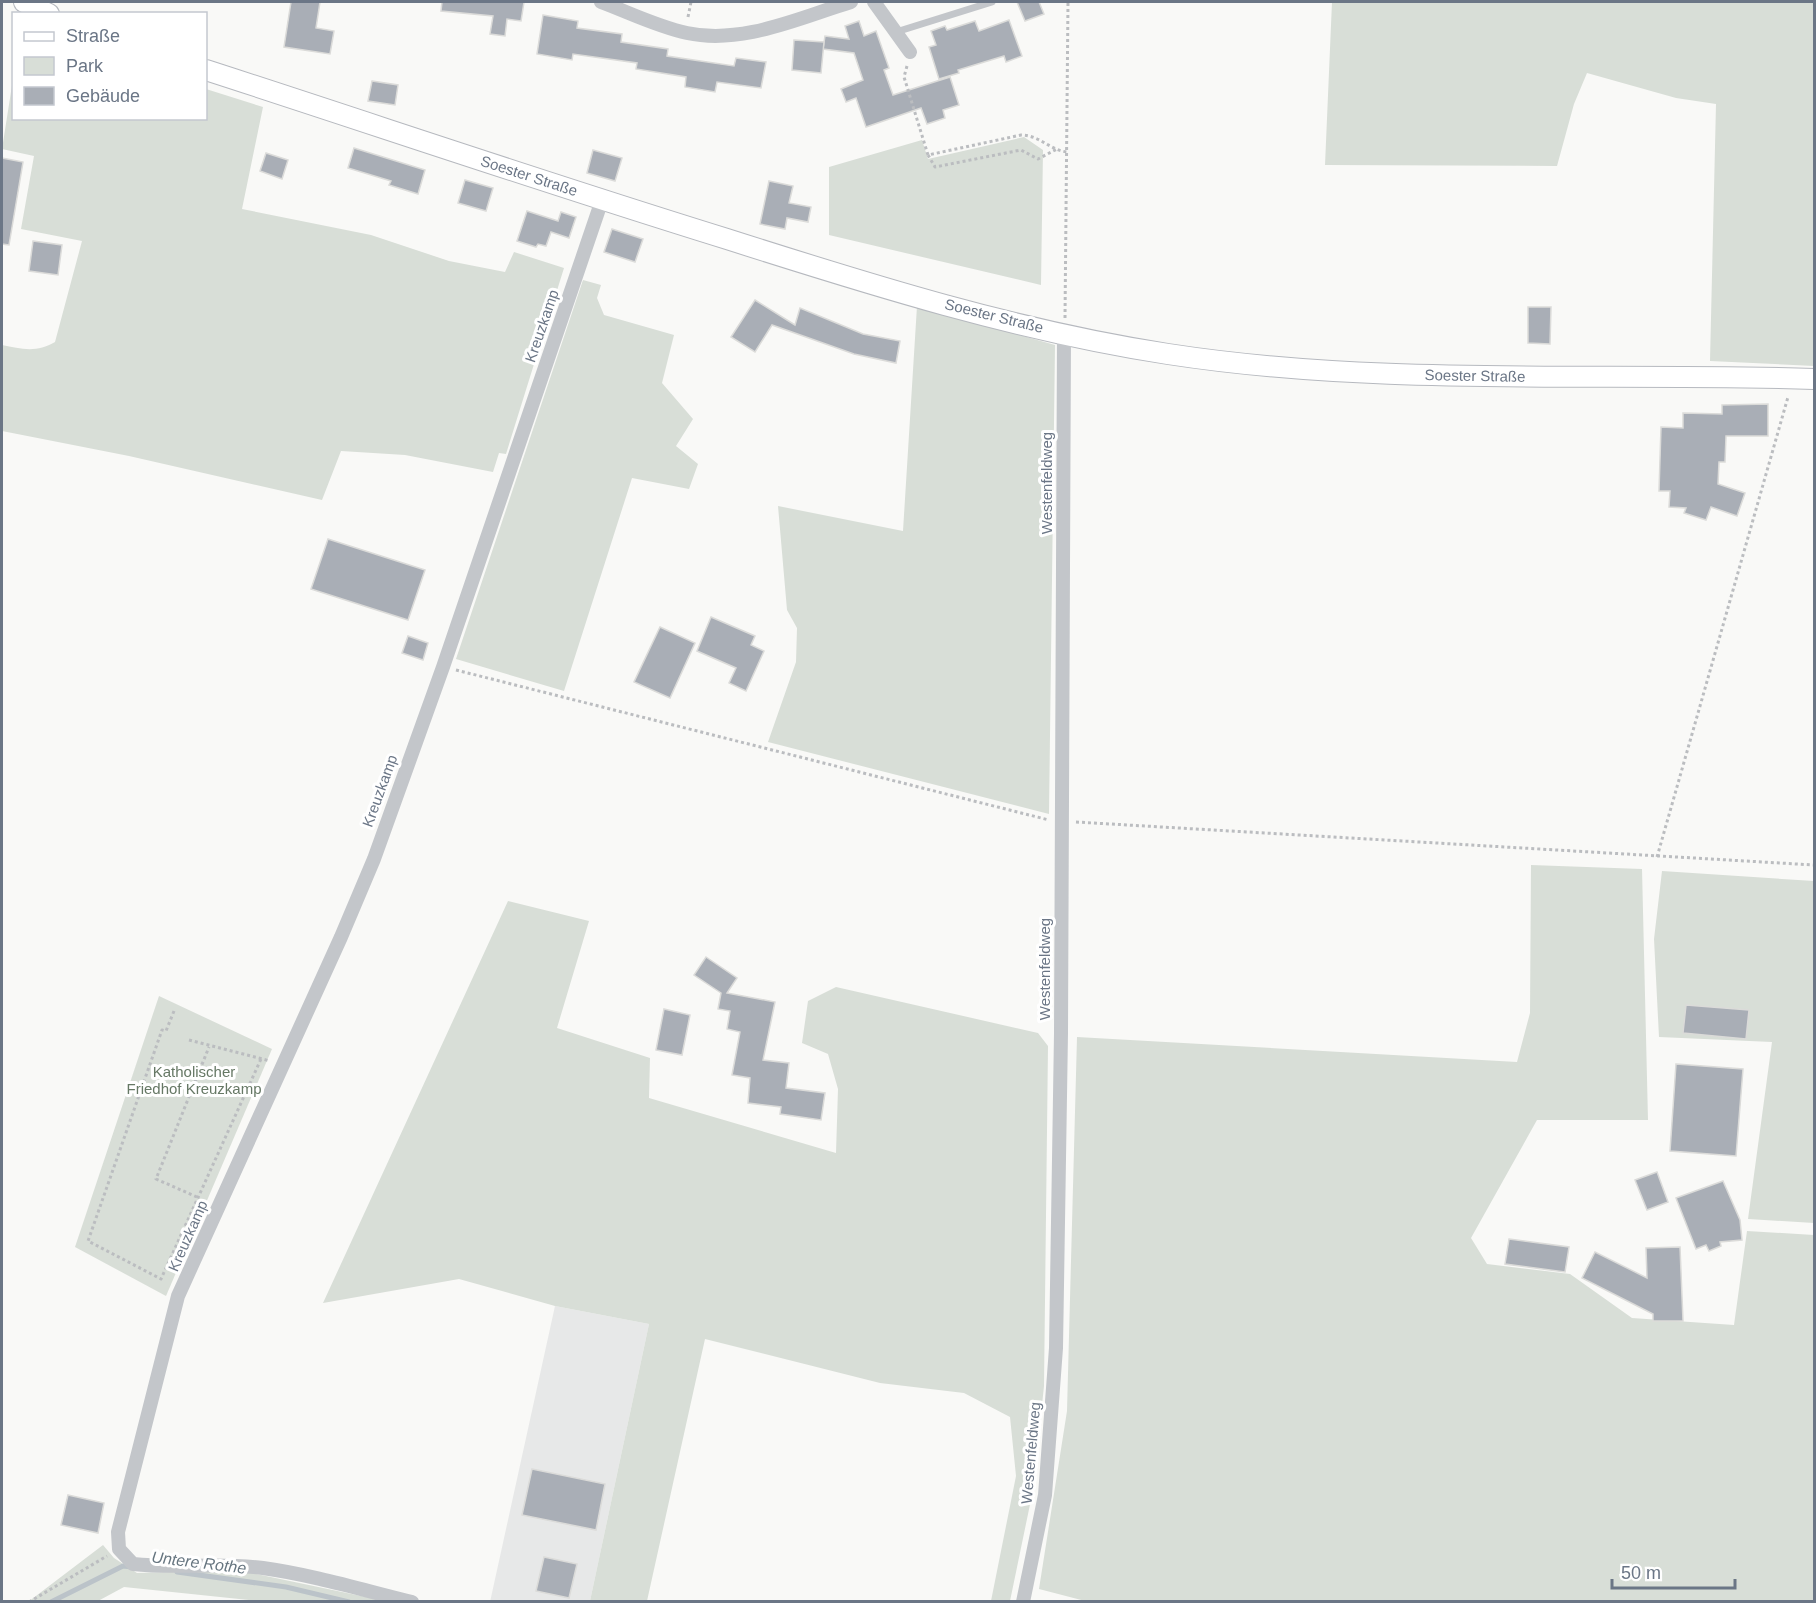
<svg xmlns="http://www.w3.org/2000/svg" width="1816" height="1603" font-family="Arial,sans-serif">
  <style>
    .built { fill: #e7e8e8 }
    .green { fill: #d8ded7 }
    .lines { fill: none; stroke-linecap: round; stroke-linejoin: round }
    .stream { stroke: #bbc3c9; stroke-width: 5 }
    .building { fill: #a9aeb6; stroke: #dbdbd9; stroke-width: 1.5 }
    .secondary-casing { stroke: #b6b9bf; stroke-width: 22 }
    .path { stroke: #bbbdc0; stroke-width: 3; stroke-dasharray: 3 3; stroke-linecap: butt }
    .service { stroke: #c3c6ca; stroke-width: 7 }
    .minor { stroke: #c3c6ca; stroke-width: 14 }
    .secondary { stroke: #fff; stroke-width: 20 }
    .labels { text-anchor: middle; stroke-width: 6; stroke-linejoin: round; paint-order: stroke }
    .street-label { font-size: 15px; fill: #6b7686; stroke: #fff }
    .park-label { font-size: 15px; fill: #667865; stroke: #fff }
    .water-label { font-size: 16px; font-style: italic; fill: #677680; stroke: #fff }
  </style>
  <rect width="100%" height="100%" fill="#f9f9f7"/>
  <polygon class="built" points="555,1306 649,1324 590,1601 490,1602"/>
  <g class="green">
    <polygon points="1332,2 1814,2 1814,366 1710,361 1716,104 1676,98 1587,73 1574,104 1557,166 1325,165"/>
    <path d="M13 79 14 118H206V89L263 107 242 209 371 235 449 261 505 272 514 252 564 268 506 454 499 453 493 472 405 455 341 451 322 500 129 456 2 431V345C21 349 37 353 55 342L82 241 21 229 34 156 2 149Z"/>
    <polygon points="1024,137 1043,150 1041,285 829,235 829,167 922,140 928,159"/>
    <polygon points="583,280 601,285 597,298 604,315 674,335 662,383 693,419 676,446 698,464 689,489 632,478 564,691 456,659"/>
    <polygon points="917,306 1055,345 1049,814 768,742 796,662 797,628 787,610 778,506 903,531"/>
    <polygon points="1531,865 1642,869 1648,1120 1537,1120 1471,1238 1487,1264 1570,1274 1632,1318 1734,1325 1747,1231 1814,1235 1814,1601 1089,1602 1039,1589 1067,1411 1077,1037 1517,1062 1530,1013"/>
    <polygon points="1662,871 1814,881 1814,1223 1748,1219 1772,1042 1659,1037 1654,939"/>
    <polygon points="508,901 589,921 557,1028 650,1058 649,1098 836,1153 838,1089 828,1054 802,1043 808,1001 836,987 1038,1033 1048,1046 1044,1386 1033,1490 1010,1601 991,1601 1016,1476 1010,1417 964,1393 880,1383 705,1339 647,1601 590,1601 649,1324 555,1306 459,1279 323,1303"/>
    <polygon points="159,996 272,1049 166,1296 75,1247"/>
    <polygon points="103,1545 114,1558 137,1573 237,1570 385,1601 258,1601 124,1587 98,1601 28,1602"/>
  </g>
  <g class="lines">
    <g class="stream">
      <polyline points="177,1572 286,1587 349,1602"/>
      <polyline points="51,1602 123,1566 132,1567"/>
    </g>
  </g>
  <g class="building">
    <polygon points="291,2 320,2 316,28 334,31 330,54 284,47"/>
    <polygon points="442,2 524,2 521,21 507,19 505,36 490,34 493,16 441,11"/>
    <polygon points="1017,2 1039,2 1044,14 1025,21"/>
    <polygon points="543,15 578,21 577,28 622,34 621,42 668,49 667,56 734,66 736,58 766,62 761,88 717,82 715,92 685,87 686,77 636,69 637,63 573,54 572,60 537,54"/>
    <polygon points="1009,20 1022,56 1006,62 1004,56 958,70 959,73 939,79 929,47 936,45 931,31 945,26 947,30 975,21 979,31"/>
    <polygon points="859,21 864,36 876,31 889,68 884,70 893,95 950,77 959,105 943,110 945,118 927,124 921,108 866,127 856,98 846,102 841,89 863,80 854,53 823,49 825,36 849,39 845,26"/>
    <polygon points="794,40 824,42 821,73 792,70"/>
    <polygon points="372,81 398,85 395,105 368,101"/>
    <polygon points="354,148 425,170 418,194 389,185 391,181 348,168"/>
    <polygon points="593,150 622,158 615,181 587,173"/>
    <polygon points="266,153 288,160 282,179 260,171"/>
    <polygon points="2,158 23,162 9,245 2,244"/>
    <polygon points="465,180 493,188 486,211 458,203"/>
    <polygon points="769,181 793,186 789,203 811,207 808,222 787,218 785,229 760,224"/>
    <polygon points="527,211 558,221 561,212 576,217 569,238 551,232 546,246 538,244 536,247 517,241"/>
    <polygon points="612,229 643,239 635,262 604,252"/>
    <polygon points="33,241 62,245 58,275 29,271"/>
    <polygon points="755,300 795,325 800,308 863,334 900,341 896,363 854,354 772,325 755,352 731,337"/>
    <polygon points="1528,307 1551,307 1550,344 1528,343"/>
    <polygon points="1768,404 1768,436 1726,436 1725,462 1719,462 1718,484 1745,493 1737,516 1711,507 1706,520 1684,513 1686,508 1669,507 1670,491 1659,491 1661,427 1683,428 1683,413 1722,414 1722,405"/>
    <polygon points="328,539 425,570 408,620 311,589"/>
    <polygon points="711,617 755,636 751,645 764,651 746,691 729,683 736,668 697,651"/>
    <polygon points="660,627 695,643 670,698 634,682"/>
    <polygon points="408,636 428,643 423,660 402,653"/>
    <polygon points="706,957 737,978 727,993 775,1002 763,1060 789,1063 786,1088 825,1093 821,1120 780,1114 781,1107 748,1103 750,1078 732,1075 740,1032 727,1029 730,1011 718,1009 721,993 694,975"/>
    <polygon points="1686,1005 1749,1010 1746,1039 1683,1033"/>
    <polygon points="664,1009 690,1015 682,1055 656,1050"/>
    <polygon points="1676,1064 1743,1069 1736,1156 1670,1151"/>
    <polygon points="1657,1172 1668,1202 1647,1210 1635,1180"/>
    <polygon points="1723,1181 1740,1220 1742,1240 1720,1242 1721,1246 1709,1251 1706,1245 1696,1249 1676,1198"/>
    <polygon points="1509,1239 1569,1247 1565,1272 1505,1264"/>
    <polygon points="1680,1247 1683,1321 1653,1321 1653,1314 1582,1278 1595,1252 1647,1278 1646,1248"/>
    <polygon points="532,1469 605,1484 596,1530 522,1515"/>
    <polygon points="68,1495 104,1503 98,1533 61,1525"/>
    <polygon points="544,1557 577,1564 569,1598 536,1591"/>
  </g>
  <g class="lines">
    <defs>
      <g id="secondary">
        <polyline points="24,2 49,14"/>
        <path d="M206 70C379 126 552 185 727 239 871 285 1018 331 1168 354 1382 387 1599 372 1814 379"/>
      </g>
    </defs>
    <use href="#secondary" class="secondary-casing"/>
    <g class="path">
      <polyline points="688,17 691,2"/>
      <path d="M907 66 904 77 928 155 1021 135C1039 135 1050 150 1067 152"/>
      <polyline points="928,155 935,167 1021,150 1038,159 1057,149"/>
      <polyline points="1065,318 1068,2"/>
      <polyline points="456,670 1049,820"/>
      <polyline points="1076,822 1814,865"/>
      <polyline points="1657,857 1788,397"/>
      <polyline points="174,1011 166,1031 162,1030 88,1241 161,1279 261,1059"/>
      <polyline points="189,1040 270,1061"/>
      <polyline points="197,1197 156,1179 209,1047"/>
      <polyline points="29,1602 107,1556"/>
    </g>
    <polyline class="service" points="896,32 992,2"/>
    <g class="minor">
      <path d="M601 2C628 12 658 27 687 33 742 45 798 18 851 2"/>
      <polyline points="874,2 910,52"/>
      <path d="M412 1602C363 1590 313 1575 263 1568 220 1562 176 1569 133 1564L119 1549 118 1532 178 1296 341 937 374 859 443 667 602 200"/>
      <polyline points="1023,1602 1045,1495 1056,1348 1061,1033 1064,334"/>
    </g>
    <use href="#secondary" class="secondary"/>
  </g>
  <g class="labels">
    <g class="street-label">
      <text transform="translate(529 176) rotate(18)" y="5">Soester Straße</text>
      <text transform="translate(994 316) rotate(14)" y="5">Soester Straße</text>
      <text transform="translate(542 326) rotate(-71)" y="5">Kreuzkamp</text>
      <text transform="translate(1475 376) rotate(1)" y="5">Soester Straße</text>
      <text transform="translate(1047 483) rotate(-90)" y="5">Westenfeldweg</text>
      <text transform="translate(380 791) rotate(-70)" y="5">Kreuzkamp</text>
      <text transform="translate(1045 969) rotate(-90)" y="5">Westenfeldweg</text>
      <text transform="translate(188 1236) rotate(-66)" y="5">Kreuzkamp</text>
      <text transform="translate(1031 1453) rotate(-85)" y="5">Westenfeldweg</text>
    </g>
    <g class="park-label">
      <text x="194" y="1077">Katholischer<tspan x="194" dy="17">Friedhof Kreuzkamp</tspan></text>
    </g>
    <g class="water-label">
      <text transform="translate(199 1562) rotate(7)" y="6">Untere Rothe</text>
    </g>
  </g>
  <rect width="1816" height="1603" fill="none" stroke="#6b7686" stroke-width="6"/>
  <rect x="12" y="12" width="195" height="108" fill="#ffffff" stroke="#c4c8cf" stroke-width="1.5"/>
  <rect x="24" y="32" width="30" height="9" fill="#ffffff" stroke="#c4c8cf" stroke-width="1.5"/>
  <text x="66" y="42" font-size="18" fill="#6b7686">Straße</text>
  <rect x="24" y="57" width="30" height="18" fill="#d8ded7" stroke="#c4c8cf" stroke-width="1.5"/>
  <text x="66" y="72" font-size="18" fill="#6b7686">Park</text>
  <rect x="24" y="87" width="30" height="18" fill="#a9aeb6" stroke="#c4c8cf" stroke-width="1.5"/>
  <text x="66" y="102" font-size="18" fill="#6b7686">Gebäude</text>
  <path d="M1612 1579v9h123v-9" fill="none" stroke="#6b7686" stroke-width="3"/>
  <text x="1621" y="1579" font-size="18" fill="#6b7686" stroke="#ffffff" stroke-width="4.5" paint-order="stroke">50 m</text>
</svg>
